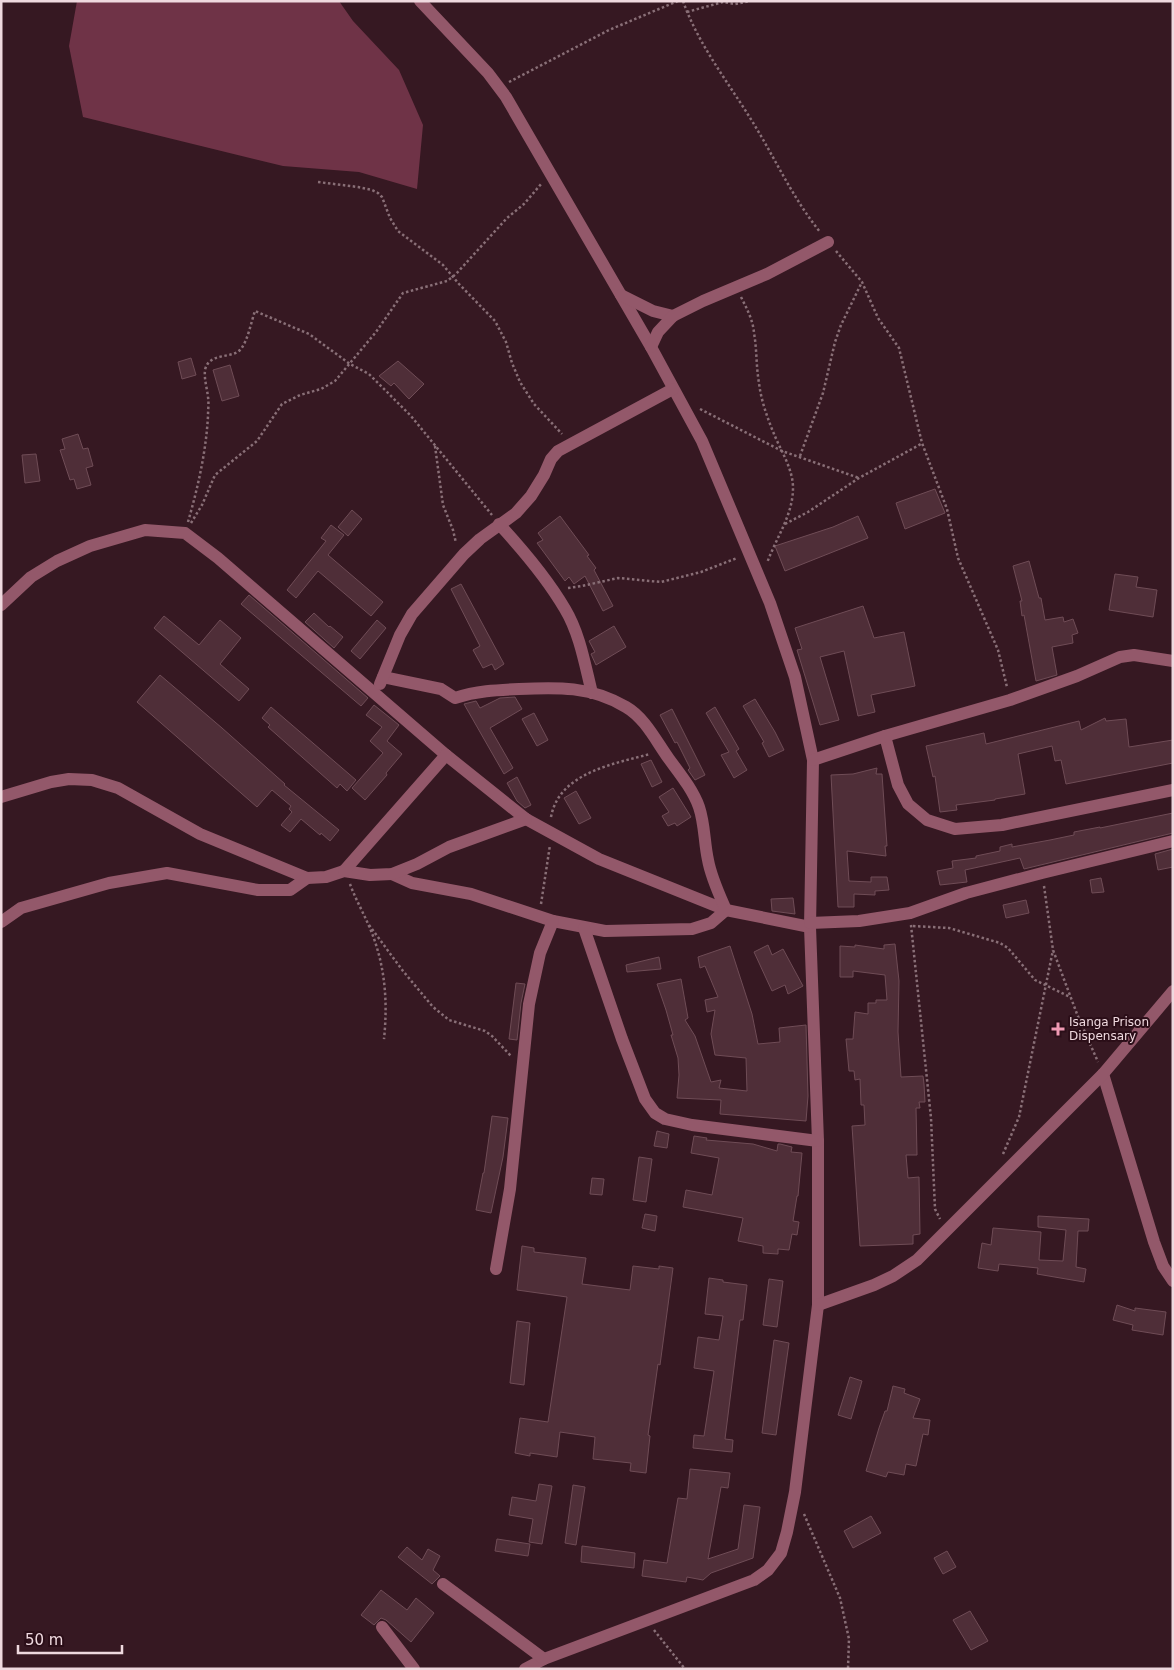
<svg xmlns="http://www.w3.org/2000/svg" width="1174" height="1670" font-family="'DejaVu Sans',sans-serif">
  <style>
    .green { fill: #6f3347 }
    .building { fill: #4f2e38; stroke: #6f4c56 }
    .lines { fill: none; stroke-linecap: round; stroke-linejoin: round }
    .path { stroke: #896f77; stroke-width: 2.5; stroke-dasharray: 2.5 2.5; stroke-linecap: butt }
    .minor { stroke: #93586a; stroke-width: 12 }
    .poi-dot { fill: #f09ab4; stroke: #2b0e18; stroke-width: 2 }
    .labels { text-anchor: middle; stroke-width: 4; stroke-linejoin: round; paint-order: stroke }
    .poi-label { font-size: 12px; fill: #efd9df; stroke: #2b0e18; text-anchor: start }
  </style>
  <rect width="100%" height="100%" fill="#361822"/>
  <polygon class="green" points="77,1 339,1 353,21 399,70 423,125 417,189 359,172 283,166 83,117 69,46"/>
  <g class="building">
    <polygon points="191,358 196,375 182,379 178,362"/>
    <polygon points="398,361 424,384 409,399 394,383 391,386 379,376"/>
    <polygon points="230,365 239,396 222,401 213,370"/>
    <polygon points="78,434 83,449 88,448 93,466 86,468 91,485 77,489 74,479 70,480 60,450 65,449 62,439"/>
    <polygon points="36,454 40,481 25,483 22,455"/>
    <polygon points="935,489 945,513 905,529 896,503"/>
    <polygon points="352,510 362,519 348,536 338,527"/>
    <polygon points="560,516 589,555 587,556 596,568 594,570 613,606 603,611 585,576 574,584 569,577 565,581 537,543 543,540 538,533"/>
    <polygon points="858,516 868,538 785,571 775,546 833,527"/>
    <polygon points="331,525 344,535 328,555 383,602 371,616 318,571 296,598 287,590 326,541 321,538"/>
    <polygon points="1029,561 1039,598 1041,598 1045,620 1063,617 1064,622 1073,619 1078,633 1072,635 1073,643 1052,647 1057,675 1036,681 1024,615 1022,616 1020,601 1022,601 1013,566"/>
    <polygon points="1115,574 1138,577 1136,587 1157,590 1153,617 1109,610"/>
    <polygon points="461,584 504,664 495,670 492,664 483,668 473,650 480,646 451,589"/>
    <polygon points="249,595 368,698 361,706 241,604"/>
    <polygon points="863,606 874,638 904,632 915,686 871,695 875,712 858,716 844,651 820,657 839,720 820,725 797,650 802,649 795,628"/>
    <polygon points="314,613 329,627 330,626 343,637 334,648 305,622"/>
    <polygon points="164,616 199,645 220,620 241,638 220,664 249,689 239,701 154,628"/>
    <polygon points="377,620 386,628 360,659 351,651"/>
    <polygon points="614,626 626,647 596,665 591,654 595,652 589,641"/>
    <polygon points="160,675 222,728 285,784 284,785 339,830 330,841 321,833 320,835 301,819 290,832 281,825 292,812 289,809 291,806 272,790 257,807 137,702"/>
    <polygon points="515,697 522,709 490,728 513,768 504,774 464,704 476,701 480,708 500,698"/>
    <polygon points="755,699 775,732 784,750 769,757 762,743 764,742 743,706"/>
    <polygon points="374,705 399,725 387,741 402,754 386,773 387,775 365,800 352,788 383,753 370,741 382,727 366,715"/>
    <polygon points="271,707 356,780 347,791 340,784 337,788 268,727 270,725 262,718"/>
    <polygon points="715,707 739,749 736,751 747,770 734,778 721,755 729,752 706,713"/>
    <polygon points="672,709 705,775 695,780 688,770 690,768 677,742 675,743 660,715"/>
    <polygon points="534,713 548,740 537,746 522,719"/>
    <polygon points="1105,718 1106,721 1126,719 1129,747 1173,740 1173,763 1066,784 1061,760 1055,761 1052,746 1018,754 1025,794 995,799 995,800 956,805 957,810 940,812 935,776 933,777 926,746 984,733 986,744 1079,721 1081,730"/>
    <polygon points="651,760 662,782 652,787 641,764"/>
    <polygon points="877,768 876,774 882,774 887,846 885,846 886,856 847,851 849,881 871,882 871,877 887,877 889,890 875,891 875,895 854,894 854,907 838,907 831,775 853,774"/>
    <polygon points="517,777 531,805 525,808 517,801 507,783"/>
    <polygon points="673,788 691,817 677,826 675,823 668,826 662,816 669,812 659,797"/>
    <polygon points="576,791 591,818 579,824 564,798"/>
    <polygon points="1173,813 1173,833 1024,869 1020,858 965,870 967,882 940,885 937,871 953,868 952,861 976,858 976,856 1000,851 1000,847 1012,844 1012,847 1050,840 1074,835 1074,832 1100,827 1100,828"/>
    <polygon points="1173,849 1173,867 1158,870 1155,854"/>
    <polygon points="1101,878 1104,892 1092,893 1090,880"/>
    <polygon points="793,898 795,914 772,911 771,899"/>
    <polygon points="1026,900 1029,913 1006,918 1003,905"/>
    <polygon points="895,944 899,981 898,1032 901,1077 923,1076 924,1084 925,1102 919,1102 920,1108 916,1108 917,1155 906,1155 908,1178 919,1177 920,1234 913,1235 913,1244 860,1246 852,1126 865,1125 864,1105 861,1105 860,1079 855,1080 854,1071 849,1071 846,1039 853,1039 855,1012 868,1014 868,1003 876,1003 876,1000 887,1000 885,975 853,971 853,977 840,977 840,946 855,947 855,945 884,949 884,945"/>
    <polygon points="768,945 772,955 783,949 803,986 788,994 785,985 772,991 754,952"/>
    <polygon points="730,946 752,1014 758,1044 780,1042 779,1028 806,1025 808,1096 806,1121 720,1114 721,1100 677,1098 679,1075 678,1058 671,1035 673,1035 666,1010 657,984 681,979 688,1018 685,1020 695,1036 711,1082 721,1080 719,1088 747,1091 746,1058 715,1055 711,1034 715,1010 707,1012 705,1000 718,997 705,966 700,968 698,957"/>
    <polygon points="659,957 661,969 627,972 626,965"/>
    <polygon points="516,983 525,984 521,1003 517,1040 509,1039"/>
    <polygon points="492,1116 508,1118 503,1157 491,1213 476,1210 483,1173 484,1173"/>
    <polygon points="657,1131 669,1134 667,1148 654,1146"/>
    <polygon points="694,1136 707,1138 706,1140 753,1144 777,1151 778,1144 780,1144 792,1147 791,1152 802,1153 798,1196 797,1196 793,1221 799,1222 797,1235 792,1234 789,1250 778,1249 778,1254 763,1253 763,1246 738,1241 743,1218 683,1207 686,1190 712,1195 719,1158 691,1153"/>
    <polygon points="639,1157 652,1159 646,1202 633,1200"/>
    <polygon points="592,1178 604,1179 602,1195 590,1194"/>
    <polygon points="645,1214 657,1216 655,1231 642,1228"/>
    <polygon points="1038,1216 1089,1219 1088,1231 1078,1231 1076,1267 1086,1269 1084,1282 1037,1274 1038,1268 999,1264 998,1271 978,1268 982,1243 991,1245 993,1228 1041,1232 1039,1260 1063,1261 1066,1230 1038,1227"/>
    <polygon points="522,1246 534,1248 534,1252 586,1258 582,1284 630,1290 633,1266 659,1269 659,1266 673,1268 660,1365 658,1364 648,1435 650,1436 646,1473 630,1471 631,1463 593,1459 595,1437 560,1432 557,1457 530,1453 530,1456 515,1453 520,1418 548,1422 567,1297 517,1290"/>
    <polygon points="709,1278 723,1280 723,1282 747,1285 743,1320 740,1320 725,1439 733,1440 732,1452 693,1448 694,1435 704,1436 714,1371 694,1368 698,1337 719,1340 723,1316 705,1314"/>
    <polygon points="769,1279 783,1281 777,1327 763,1325"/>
    <polygon points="1117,1305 1135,1311 1135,1308 1166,1312 1163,1335 1132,1330 1133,1325 1113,1320"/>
    <polygon points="517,1321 530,1323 524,1385 510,1383"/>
    <polygon points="774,1340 789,1343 776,1435 762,1433"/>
    <polygon points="850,1377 862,1381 851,1419 838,1415"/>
    <polygon points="893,1386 905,1389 904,1393 920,1399 913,1418 930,1420 928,1435 923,1434 916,1466 906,1464 904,1475 888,1472 886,1477 866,1471 879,1428 885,1411 887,1411"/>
    <polygon points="690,1469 730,1473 728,1488 721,1487 708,1559 738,1549 744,1505 760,1507 753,1558 711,1573 703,1580 687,1577 686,1582 642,1576 644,1560 667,1563 678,1498 687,1499"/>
    <polygon points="539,1484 552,1486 542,1544 529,1542 533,1519 509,1515 512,1497 536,1501"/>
    <polygon points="573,1485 585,1487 576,1545 565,1543"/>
    <polygon points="871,1516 881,1533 853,1548 844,1531"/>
    <polygon points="497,1539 530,1544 528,1556 495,1551"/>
    <polygon points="582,1546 635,1553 634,1568 581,1562"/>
    <polygon points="407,1547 422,1560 428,1549 440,1556 433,1570 440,1576 432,1584 398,1557"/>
    <polygon points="947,1551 956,1567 943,1574 934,1558"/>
    <polygon points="381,1590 407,1610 416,1598 434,1613 411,1642 386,1620 381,1618 374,1625 361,1615"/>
    <polygon points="970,1611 988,1641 971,1650 953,1620"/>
  </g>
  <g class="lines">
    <g class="path">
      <path d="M683 1C698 44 728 82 752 121 775 158 792 197 820 232"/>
      <polyline points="687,12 723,2 735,4 750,1"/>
      <polyline points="509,82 609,30 678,1"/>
      <polyline points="318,182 358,187 372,190 378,193 382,197 390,218 398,231 443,265 459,284 495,321 506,342 512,363 520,382 534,404 562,434"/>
      <polyline points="836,251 862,282 878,318 899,348 922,443 947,509 958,558 998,650 1007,687"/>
      <path d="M741 297C747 309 753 320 754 333 757 350 756 366 759 383 761 400 767 417 774 434 781 451 793 469 793 488 793 515 776 538 767 563"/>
      <polyline points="700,409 782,451 859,478"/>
      <polyline points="435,446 443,505 453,530 456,543"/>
      <polyline points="800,456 823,393 835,342 841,325 862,282"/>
      <path d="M188 522C198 487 206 452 208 416 208 410 209 403 208 397 207 388 204 379 205 370 209 352 231 359 240 350 248 341 251 322 255 311L309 334 350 364 369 374 411 416 492 515"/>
      <polyline points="191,523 202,505 215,475 257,441 282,404 300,395 321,389 335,381 376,332 403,293 447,281 456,274 507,218 524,204 542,183"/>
      <polyline points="785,524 808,512 859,478 921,444"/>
      <polyline points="568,588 582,586 618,578 661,582 701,572 737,558"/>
      <path d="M551 817C559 773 613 764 650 754"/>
      <path d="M350 884C355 898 363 912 369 926 385 963 388 1000 384 1039"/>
      <polyline points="1044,886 1053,950 1077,1014 1098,1062"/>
      <polyline points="541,904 550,845"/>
      <polyline points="369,925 403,971 433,1007 449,1020 485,1031 492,1036 511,1056"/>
      <polyline points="911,925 931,1118 935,1209 940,1219"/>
      <polyline points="913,926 949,928 1000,943 1008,948 1035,980 1070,997"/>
      <polyline points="1003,1154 1019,1117 1053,950"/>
      <polyline points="804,1514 840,1598 849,1639 848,1669"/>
      <polyline points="654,1630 685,1669"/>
    </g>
    <g class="minor">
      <polyline points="420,1 488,73 506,97 651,347 702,441 770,603 795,677 813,760 810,927 818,1141 818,1305 795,1492 787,1532 781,1553 768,1570 754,1580 544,1659 525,1669"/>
      <polyline points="621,295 653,311 673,316"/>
      <polyline points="651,347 658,332 673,316 703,301 767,274 828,242"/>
      <path d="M499 524C523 550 547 578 565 609 580 634 585 665 592 693"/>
      <polyline points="1,605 31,577 57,561 90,546 145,530 185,533 218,558 446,755 526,819 599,859 726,910 810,927"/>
      <path d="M383 677 441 689 455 698C476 691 496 690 519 689 557 687 591 686 626 707 645 718 656 741 669 759 680 774 693 790 699 807 705 825 704 842 708 860 711 877 719 894 726 910L711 923 692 929 605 931 553 921 471 894 412 883 392 874"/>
      <polyline points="380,684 400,635 412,614 464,554 480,539 516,513 531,496 544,475 551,459 558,451 673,389"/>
      <polyline points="885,736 898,785 908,804 927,820 955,829 1002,825 1173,790"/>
      <polyline points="813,760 885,736 1010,700 1077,676 1120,657 1134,655 1173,661"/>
      <polyline points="1,797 51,782 69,779 92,780 118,788 200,834 307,878 326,877 344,871 370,875 392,874 417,864 449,847 526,819"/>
      <polyline points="344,871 446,755"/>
      <polyline points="1,922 21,908 109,883 167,873 258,890 290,890 307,878"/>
      <polyline points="810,923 859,921 910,913 966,893 1042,873 1173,841"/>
      <polyline points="584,928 622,1039 645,1099 655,1113 665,1119 692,1125 818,1141"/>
      <polyline points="1103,1074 1154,1242 1163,1266 1173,1281"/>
      <polyline points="496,1269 510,1189 529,1004 540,953 553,921"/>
      <polyline points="818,1305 874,1285 893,1276 917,1260 1103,1074 1173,991"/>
      <polyline points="443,1584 544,1659"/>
      <polyline points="382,1627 414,1669"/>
    </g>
  </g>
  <path class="poi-dot" d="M1055.5 1021.5h5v5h5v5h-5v5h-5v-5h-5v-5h5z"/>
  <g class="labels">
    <g class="poi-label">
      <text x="1069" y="1026">Isanga Prison<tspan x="1069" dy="14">Dispensary</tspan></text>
    </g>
  </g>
  <rect width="1174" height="1670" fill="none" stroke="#efd9df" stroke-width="5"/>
  <path d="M18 1645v8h104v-8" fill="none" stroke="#efd9df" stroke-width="2.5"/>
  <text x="25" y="1645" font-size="15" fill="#efd9df" stroke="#2b0e18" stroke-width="4" paint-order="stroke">50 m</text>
</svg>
